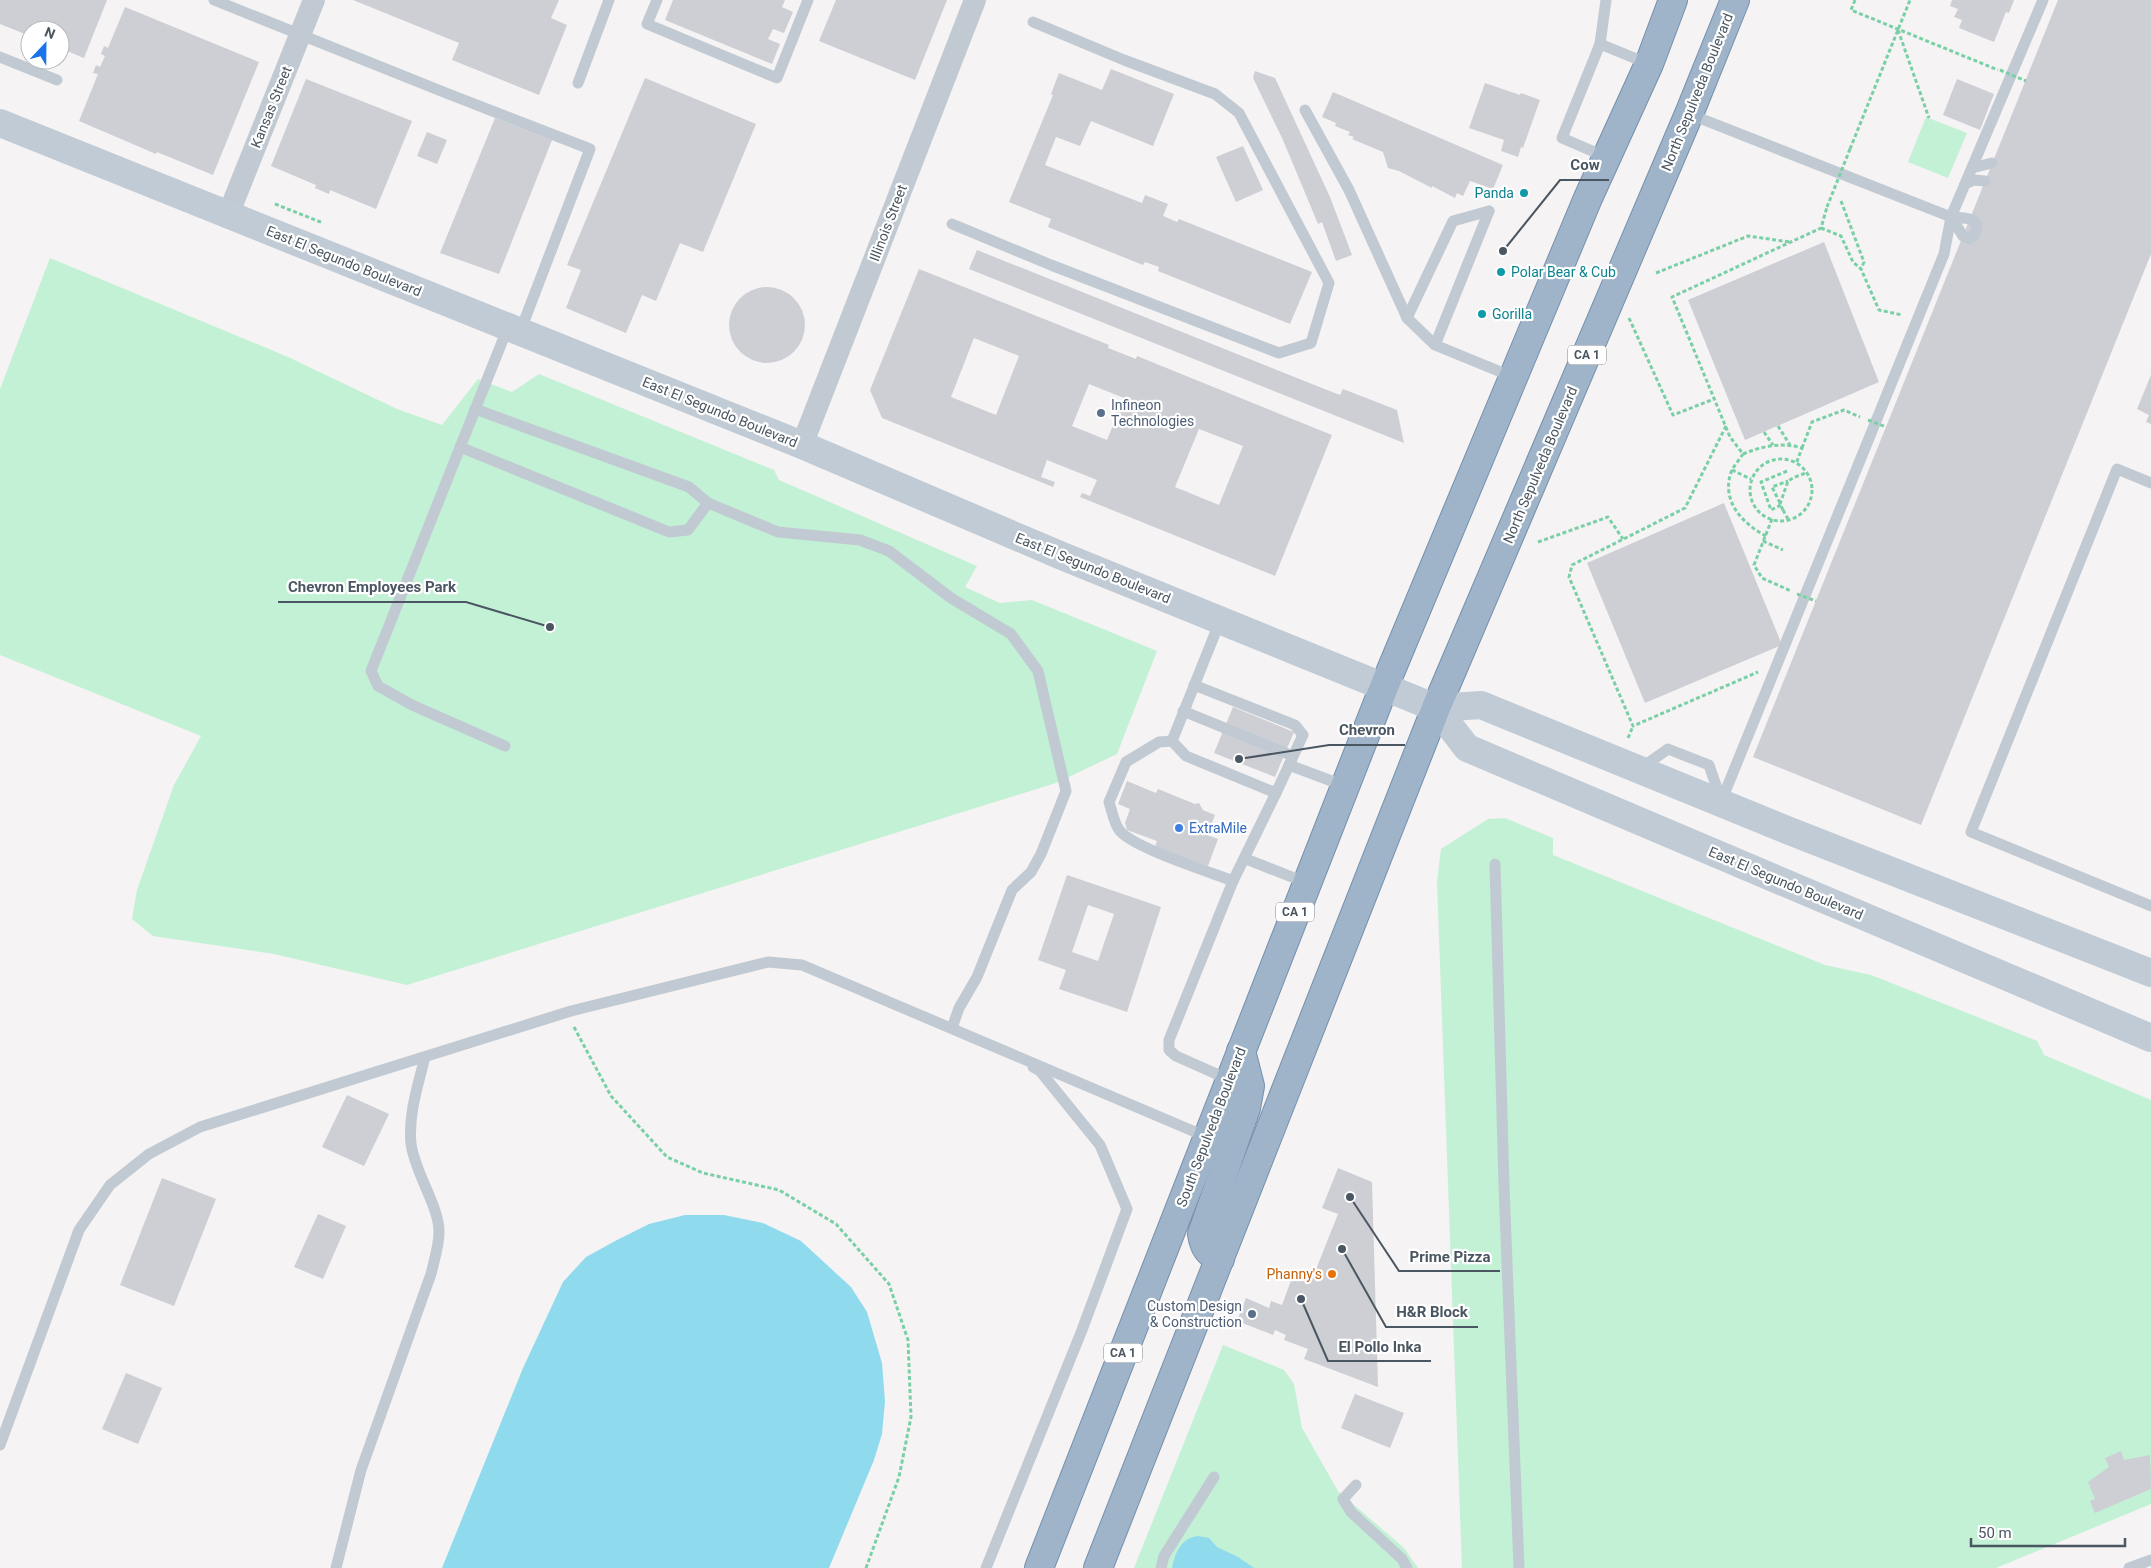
<svg xmlns="http://www.w3.org/2000/svg" width="2151" height="1568" font-family="Roboto,sans-serif">
  <style>
    .green { fill: #c3f1d5 }
    .water { fill: #90daee }
    .building { fill: #cdcfd5; fill-rule: evenodd }
    .lines { fill: none; stroke-linecap: round; stroke-linejoin: round }
    .trunk-casing { stroke: #7690ad; stroke-width: 30 }
    .path { stroke: #7ad0a6; stroke-width: 3; stroke-dasharray: 4 2.5; stroke-linecap: butt }
    .service { stroke: #c1cad2; stroke-width: 11 }
    .minor { stroke: #c1cad2; stroke-width: 22 }
    .secondary { stroke: #c1cbd6; stroke-width: 28 }
    .trunk { stroke: #9fb4c9; stroke-width: 28 }
    .path-bridge { stroke: #7ad0a6; stroke-width: 3; stroke-dasharray: 4 2.5; stroke-linecap: butt }
    .culture-dot { fill: #0f9aa8; stroke: #fff; stroke-width: 2 }
    .service-dot { fill: #5c6f8a; stroke: #fff; stroke-width: 2 }
    .shop-dot { fill: #3f7fe0; stroke: #fff; stroke-width: 2 }
    .food-dot { fill: #e8710a; stroke: #fff; stroke-width: 2 }
    .labels { text-anchor: middle; stroke-width: 4.5; stroke-linejoin: round; paint-order: stroke }
    .shield { fill: #fff; stroke: #808990; stroke-width: 1 }
    .shield-label { font-size: 12px; font-weight: bold; fill: #4a5661 }
    .street-label { font-size: 14px; fill: #4a5661; stroke: #fff }
    .culture-label { font-size: 14px; fill: #0d838f; stroke: #fff; text-anchor: start }
    .service-label { font-size: 14px; fill: #4e5e75; stroke: #fff; text-anchor: start }
    .shop-label { font-size: 14px; fill: #366cbe; stroke: #fff; text-anchor: start }
    .food-label { font-size: 14px; fill: #c56008; stroke: #fff; text-anchor: end }
    .leader { fill: none; stroke: #4a5661; stroke-width: 2 }
    .callout-dot { fill: #4a5661; stroke: #fff; stroke-width: 2 }
    .callout-label { font-size: 15px; text-anchor: middle; font-weight: bold; fill: #4a5661; stroke: #fff; stroke-width: 4.5; stroke-linejoin: round; paint-order: stroke }
  </style>
  <rect width="100%" height="100%" fill="#f5f3f3"/>
  <g class="green">
    <polygon points="1926,117 1967,133 1948,178 1908,162"/>
    <polygon points="50,258 288,357 397,409 442,425 478,379 512,392 539,374 774,470 779,480 977,566 965,587 1000,603 1032,600 1157,651 1117,754 1056,783 407,985 274,954 153,936 132,919 137,890 174,785 201,736 0,655 0,389"/>
    <polygon points="1505,818 1553,838 1553,855 1825,965 1871,975 1990,1022 2037,1041 2044,1055 2151,1100 2151,1504 1996,1568 1462,1568 1437,882 1441,849 1488,819"/>
    <polygon points="1223,1345 1284,1370 1294,1384 1302,1428 1338,1491 1404,1548 1418,1568 1134,1568"/>
  </g>
  <g class="water">
    <polygon points="685,1215 724,1215 763,1223 801,1241 851,1287 867,1312 882,1363 885,1401 882,1434 874,1460 829,1568 442,1568 523,1368 563,1282 586,1257 617,1240 649,1224"/>
    <path d="M1198 1536 1209 1538 1217 1547 1238 1557 1254 1568H1172C1175 1553 1181 1538 1198 1536Z"/>
  </g>
  <g class="building">
    <polygon points="0,0 107,0 84,58 60,48 60,30 30,30 30,36 0,24"/>
    <polygon points="353,0 559,0 551,18 567,25 539,95 452,60 459,43"/>
    <polygon points="673,0 785,0 782,7 793,12 784,33 773,29 768,39 780,44 772,64 665,20"/>
    <polygon points="836,0 947,0 915,80 819,41"/>
    <polygon points="1952,0 2014,0 2009,13 2006,12 1994,42 1959,28 1962,20 1954,17 1958,9 1950,6"/>
    <polygon points="2058,0 2151,0 2151,254 1921,825 1753,757"/>
    <polygon points="125,7 259,62 213,175 157,152 156,154 79,121 98,74 93,73 96,65 100,67 105,56 101,54 104,46 108,48"/>
    <polygon points="1111,69 1174,94 1153,146 1091,121 1080,146 1056,137 1045,165 1142,203 1145,195 1168,204 1163,216 1177,222 1179,219 1312,272 1290,324 1158,271 1159,267 1145,262 1143,265 1048,227 1051,219 1009,202 1053,95 1051,94 1059,73 1102,90"/>
    <polygon points="1255,71 1275,78 1330,197 1352,255 1336,261 1322,222 1318,224 1283,140 1253,78"/>
    <polygon points="645,78 756,124 703,252 680,243 656,301 642,295 626,333 566,308 581,270 567,265"/>
    <polygon points="306,79 412,121 376,209 330,190 329,194 315,188 316,185 271,166"/>
    <polygon points="1957,79 1994,94 1980,130 1943,115"/>
    <polygon points="1485,83 1520,95 1521,93 1540,100 1523,148 1521,147 1518,157 1501,151 1504,140 1469,128"/>
    <polygon points="1333,92 1503,165 1493,189 1470,181 1463,196 1457,193 1455,198 1432,186 1432,188 1399,171 1388,168 1383,152 1352,139 1354,137 1348,135 1350,132 1335,126 1336,123 1322,117"/>
    <polygon points="495,118 552,140 499,274 440,253"/>
    <polygon points="427,132 447,140 437,164 417,156"/>
    <polygon points="1243,146 1263,190 1236,202 1216,157"/>
    <polygon points="1824,242 1879,382 1745,440 1688,300"/>
    <polygon points="977,250 1327,390 1340,395 1343,389 1397,410 1404,443 969,269"/>
    <path d="M919 269 1109 345 1108 348 1136 359 1137 356 1332 435 1275 576 1080 497 1082 493 1090 496 1097 480 1047 460 1041 477 1055 482 1053 487 882 418 870 390ZM974 338 1019 356 996 415 951 397ZM1089 384 1124 398 1107 440 1072 426ZM1199 429 1243 446 1219 505 1175 487Z"/>
    <circle cx="767" cy="325" r="38"/>
    <polygon points="2151,375 2151,424 2146,422 2149,415 2137,409"/>
    <polygon points="1724,503 1782,645 1645,703 1587,563"/>
    <polygon points="1233,707 1294,732 1275,777 1214,753"/>
    <polygon points="1127,781 1156,793 1158,789 1195,804 1199,803 1203,810 1215,815 1207,835 1218,839 1208,866 1154,849 1157,841 1127,830 1125,823 1130,809 1118,804"/>
    <path d="M1067 875 1161 907 1127 1012 1059 989 1066 970 1038 960ZM1088 905 1114 914 1098 961 1072 952Z"/>
    <polygon points="347,1095 389,1114 364,1166 322,1147"/>
    <polygon points="1338,1168 1372,1182 1378,1387 1304,1359 1308,1349 1284,1340 1286,1335 1275,1330 1273,1335 1237,1321 1246,1298 1269,1308 1271,1301 1282,1305 1293,1275 1311,1282 1338,1214 1322,1208"/>
    <polygon points="162,1178 216,1199 174,1306 120,1285"/>
    <polygon points="318,1214 346,1226 323,1279 294,1267"/>
    <polygon points="126,1373 162,1388 138,1444 102,1429"/>
    <polygon points="1355,1394 1404,1413 1390,1448 1341,1428"/>
    <polygon points="2121,1451 2124,1460 2150,1455 2151,1489 2095,1513 2090,1501 2095,1499 2088,1482 2109,1467 2105,1458"/>
  </g>
  <g class="lines">
    <defs>
      <g id="trunk">
        <path d="M1220 1259C1208 1253 1204 1247 1202 1234L1246 1108 1250 1086 1241 1051"/>
        <polyline points="1039,1568 1384,687 1588,198 1649,64 1673,0"/>
        <polyline points="1098,1568 1436,708 1689,114 1735,0"/>
      </g>
    </defs>
    <use href="#trunk" class="trunk-casing"/>
    <g class="path">
      <polyline points="1855,0 1851,10 1998,70"/>
      <polyline points="1898,30 1929,118"/>
      <polyline points="1850,149 1910,0"/>
      <polyline points="1841,201 1864,262 1861,269"/>
      <polyline points="275,204 323,223"/>
      <polyline points="1821,228 1841,236 1853,262 1861,269 1879,310 1902,315"/>
      <polyline points="1656,273 1748,236 1790,242"/>
      <polyline points="1629,318 1673,415 1714,399"/>
      <polyline points="1726,426 1685,508 1572,565 1569,577 1633,726 1758,672"/>
      <polyline points="1778,426 1790,445"/>
      <polyline points="1764,432 1773,445"/>
      <polyline points="1802,448 1812,422 1844,410 1860,417"/>
      <path d="M1743 454C1762 446 1782 442 1802 448L1796 464"/>
      <circle cx="1781" cy="490" r="31"/>
      <polyline points="1732,470 1751,479"/>
      <polyline points="1787,471 1761,482 1771,510 1781,505 1772,487 1788,481"/>
      <polyline points="1795,477 1806,473"/>
      <polyline points="1783,510 1788,519"/>
      <polyline points="1772,519 1754,565 1762,578 1791,591"/>
      <path d="M1766 536C1741 523 1720 499 1732 470 1735 464 1740 459 1743 454L1730 437 1672 297 1821 228 1827 207"/>
      <polyline points="1763,541 1783,550"/>
      <polyline points="1538,542 1608,517 1623,539"/>
      <polyline points="1628,738 1633,726"/>
      <polyline points="574,1027 611,1096 667,1157 703,1173 779,1190 836,1224 889,1284 908,1340 911,1417 899,1477 866,1568"/>
    </g>
    <g class="service">
      <polyline points="214,0 446,93 590,149 520,332"/>
      <polyline points="657,0 647,24 777,78 808,0"/>
      <polyline points="1600,44 1606,0"/>
      <polyline points="0,57 57,80"/>
      <polyline points="578,83 609,0"/>
      <polyline points="1305,110 1349,190 1407,318 1435,345 1513,377"/>
      <path d="M1689 114 1951 217C1964 218 1984 217 1974 235L1969 239 1963 236 1951 217"/>
      <polyline points="1606,157 1562,138 1600,44 1649,64"/>
      <polyline points="1972,168 1992,163"/>
      <polyline points="1965,184 1974,180 1985,181"/>
      <polyline points="952,224 1051,265 1279,353 1311,343 1329,283 1239,113 1215,94 1124,60 1033,22"/>
      <polyline points="1407,318 1453,221 1489,211"/>
      <polyline points="1435,345 1489,211"/>
      <polyline points="475,409 689,487 708,503 778,532 860,540 889,551 951,598 1011,634 1038,671 1066,791 1041,854 1031,872 1012,890 977,977 959,1008 952,1028"/>
      <polyline points="460,447 669,532 688,530 708,503"/>
      <polyline points="2151,483 2117,469 1971,832 2151,906"/>
      <polyline points="1220,621 1172,741 1186,756 1276,793 1233,881 1169,1040 1169,1050 1176,1056 1230,1080"/>
      <polyline points="1194,685 1295,725 1303,735 1276,793"/>
      <polyline points="1183,711 1293,756"/>
      <path d="M1172 741 1159 742 1126 762 1109 802C1112 811 1114 824 1120 831 1134 848 1210 872 1233 881"/>
      <polyline points="505,746 412,705 378,686 371,671 508,327"/>
      <polyline points="1289,765 1345,786"/>
      <polyline points="1641,768 1668,749 1709,765 1721,800"/>
      <polyline points="1721,802 1944,254 1951,217 2043,0"/>
      <polyline points="1246,859 1307,883"/>
      <polyline points="1495,864 1504,1186 1519,1568"/>
      <polyline points="0,1445 79,1230 110,1185 149,1154 200,1127 571,1011 768,962 802,965 1207,1137"/>
      <polyline points="1356,1485 1343,1499 1351,1512 1402,1559 1407,1568"/>
      <path d="M336 1568 361 1470 431 1274C434 1261 439 1246 439 1232 439 1206 415 1173 411 1144 408 1115 418 1085 425 1057"/>
      <polyline points="986,1568 1082,1330 1127,1209 1100,1145 1040,1071 1033,1067"/>
      <polyline points="1161,1568 1164,1556 1214,1477"/>
      <polyline points="2129,1568 2151,1560"/>
    </g>
    <g class="minor">
      <polyline points="228,215 314,0"/>
      <polyline points="802,445 975,0"/>
    </g>
    <g class="secondary">
      <polyline points="0,123 802,445 1062,556 1436,708 1481,705 1787,830 2151,973"/>
      <polyline points="1436,708 1467,748 2151,1038"/>
    </g>
    <use href="#trunk" class="trunk"/>
    <g class="path-bridge">
      <polyline points="2000,70 2026,81"/>
      <polyline points="1827,207 1850,149"/>
      <polyline points="1868,420 1886,427"/>
      <polyline points="1783,510 1780,504 1788,481 1795,477"/>
      <polyline points="1797,594 1816,601"/>
    </g>
  </g>
  <g class="culture-dot">
    <circle cx="1524" cy="193" r="5"/>
    <circle cx="1501" cy="272" r="5"/>
    <circle cx="1482" cy="314" r="5"/>
  </g>
  <g class="service-dot">
    <circle cx="1101" cy="413" r="5"/>
    <circle cx="1252" cy="1314" r="5"/>
  </g>
  <circle class="shop-dot" cx="1179" cy="828" r="5"/>
  <circle class="food-dot" cx="1332" cy="1274" r="5"/>
  <g class="labels">
    <g class="shield">
      <rect x="1568" y="345.5" width="38" height="19" rx="4"/>
      <rect x="1276" y="902.5" width="38" height="19" rx="4"/>
      <rect x="1104" y="1343.5" width="38" height="19" rx="4"/>
    </g>
    <g class="shield-label">
      <text x="1587" y="359">CA 1</text>
      <text x="1295" y="916">CA 1</text>
      <text x="1123" y="1357">CA 1</text>
    </g>
    <g class="street-label">
      <text transform="translate(1697 92) rotate(-68)" y="5">North Sepulveda Boulevard</text>
      <text transform="translate(271 107) rotate(-68)" y="5">Kansas Street</text>
      <text transform="translate(888 223) rotate(-69)" y="5">Illinois Street</text>
      <text transform="translate(344 261) rotate(22)" y="5">East El Segundo Boulevard</text>
      <text transform="translate(720 412) rotate(22)" y="5">East El Segundo Boulevard</text>
      <text transform="translate(1540 465) rotate(-67)" y="5">North Sepulveda Boulevard</text>
      <text transform="translate(1093 568) rotate(22)" y="5">East El Segundo Boulevard</text>
      <text transform="translate(1786 883) rotate(23)" y="5">East El Segundo Boulevard</text>
      <text transform="translate(1211 1127) rotate(-69)" y="5">South Sepulveda Boulevard</text>
    </g>
    <g class="culture-label">
      <text x="1514" y="198" text-anchor="end">Panda</text>
      <text x="1511" y="277">Polar Bear &amp; Cub</text>
      <text x="1492" y="319">Gorilla</text>
    </g>
    <g class="service-label">
      <text x="1111" y="410">Infineon<tspan x="1111" dy="16">Technologies</tspan></text>
      <text x="1242" y="1311" text-anchor="end">Custom Design<tspan x="1242" dy="16">&amp; Construction</tspan></text>
    </g>
    <g class="shop-label">
      <text x="1189" y="833">ExtraMile</text>
    </g>
    <g class="food-label">
      <text x="1322" y="1279">Phanny's</text>
    </g>
  </g>
  <path class="leader" d="M1503 251L1560 180H1609M550 627L466 602H278M1239 759L1329 745H1405M1350 1197L1399 1271H1500M1342 1249L1386 1327H1478M1301 1299L1328 1361H1431"/>
  <g class="callout-dot">
    <circle cx="1503" cy="251" r="5"/>
    <circle cx="550" cy="627" r="5"/>
    <circle cx="1239" cy="759" r="5"/>
    <circle cx="1350" cy="1197" r="5"/>
    <circle cx="1342" cy="1249" r="5"/>
    <circle cx="1301" cy="1299" r="5"/>
  </g>
  <g class="callout-label">
    <text x="1585" y="170">Cow</text>
    <text x="372" y="592">Chevron Employees Park</text>
    <text x="1367" y="735">Chevron</text>
    <text x="1450" y="1262">Prime Pizza</text>
    <text x="1432" y="1317">H&amp;R Block</text>
    <text x="1380" y="1352">El Pollo Inka</text>
  </g>
  <g transform="translate(45 45) rotate(22)"><circle r="24" fill="#ffffff" stroke="#b7bbc0"/>
  <path d="M0-4L9 19L0 12L-9 19Z" fill="#1a73e8"/>
  <text y="-8" font-size="14" font-weight="bold" text-anchor="middle" fill="#4a5661">N</text>
  </g>
  <path d="M1971 1538v8h154v-8" fill="none" stroke="#4a5661" stroke-width="2.5"/>
  <text x="1978" y="1538" font-size="15" fill="#4a5661" stroke="#ffffff" stroke-width="4" paint-order="stroke">50 m</text>
</svg>
